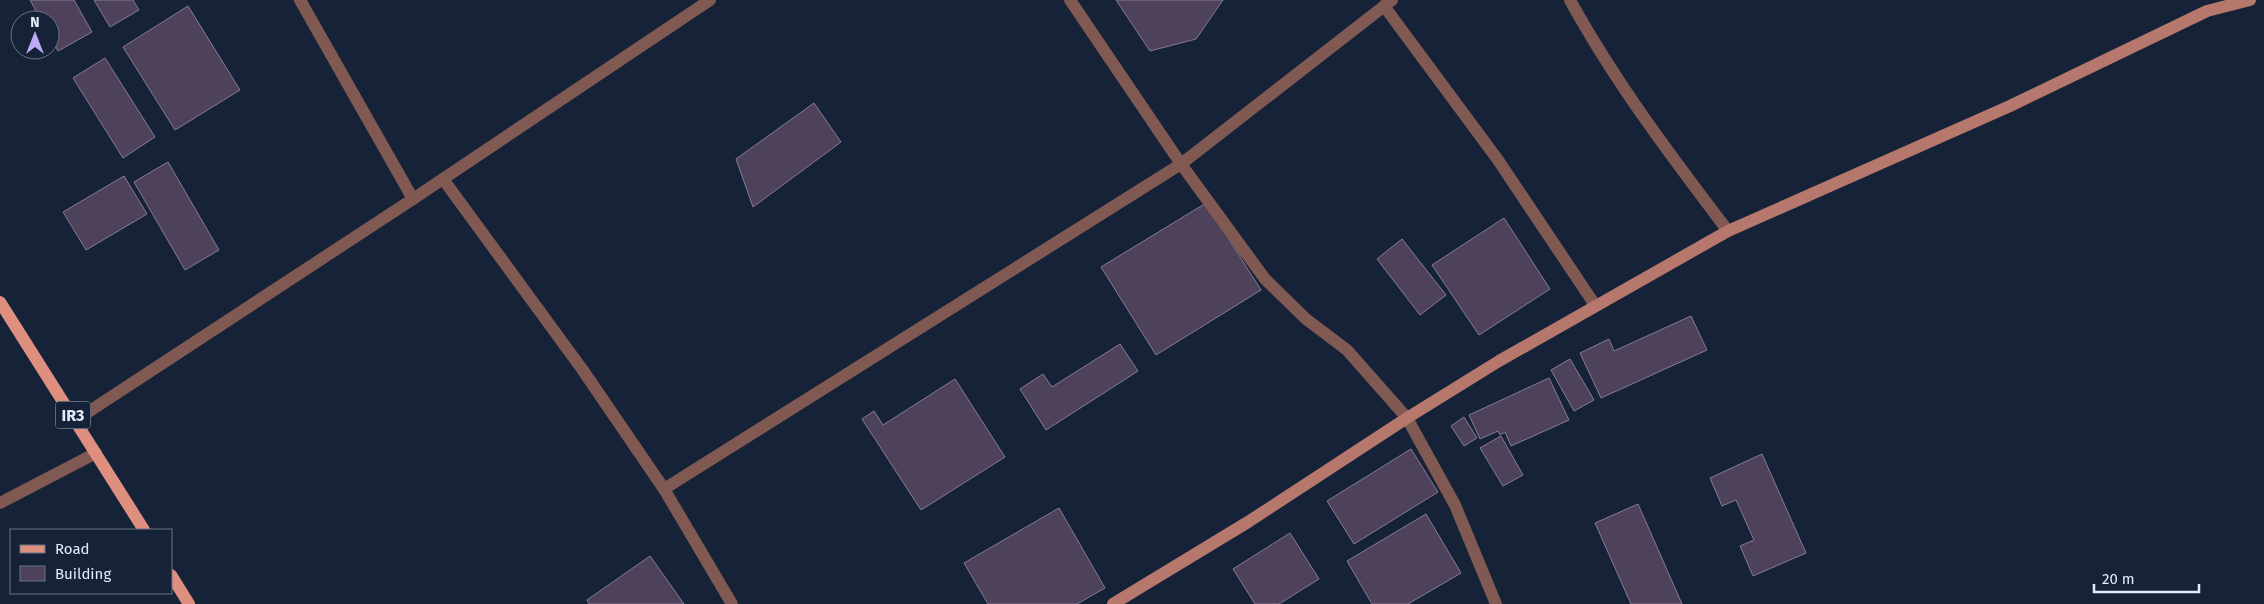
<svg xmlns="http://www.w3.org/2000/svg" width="2264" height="604" font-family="'Fira Sans',sans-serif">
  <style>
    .building { fill: #4e425a; stroke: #877b96 }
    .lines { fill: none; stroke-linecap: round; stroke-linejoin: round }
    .street { stroke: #805952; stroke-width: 12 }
    .secondary { stroke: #b6786c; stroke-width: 12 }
    .primary { stroke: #df8f80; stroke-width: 12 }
    .labels { text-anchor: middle; stroke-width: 4.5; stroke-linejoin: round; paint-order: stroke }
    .shield { fill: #162237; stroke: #a6afc0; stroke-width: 1 }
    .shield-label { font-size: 16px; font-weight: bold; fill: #e4ecfa }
  </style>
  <rect width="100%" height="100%" fill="#162237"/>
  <g class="building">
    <polygon points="30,0 74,0 92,32 58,51 50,36 50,20 41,20"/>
    <polygon points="94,0 133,0 139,10 110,27"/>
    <polygon points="1116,0 1223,0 1196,39 1150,51"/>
    <polygon points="188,6 240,90 175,130 123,47"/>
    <polygon points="105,58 155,137 123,158 73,78"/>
    <polygon points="814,103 841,142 753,207 736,159"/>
    <polygon points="168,162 219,250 185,270 134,182"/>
    <polygon points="124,176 147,214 86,250 63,212"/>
    <polygon points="1206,203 1261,290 1156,355 1101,267"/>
    <polygon points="1504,218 1550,289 1479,335 1432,265"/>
    <polygon points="1402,239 1446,295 1420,315 1377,259"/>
    <polygon points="1691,316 1707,350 1601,398 1580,353 1609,339 1614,351"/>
    <polygon points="1120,344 1138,371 1046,430 1020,389 1043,374 1052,387"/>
    <polygon points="1570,359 1594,400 1574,411 1551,370"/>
    <polygon points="1549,378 1569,420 1511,446 1505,432 1500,435 1498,431 1480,439 1469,415"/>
    <polygon points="955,379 1005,457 921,510 862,419 874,411 883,425"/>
    <polygon points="1464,417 1477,438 1464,446 1451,426"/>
    <polygon points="1501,436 1523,475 1503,486 1480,448"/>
    <polygon points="1411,449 1438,492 1354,544 1327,501"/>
    <polygon points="1762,454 1806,553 1753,576 1740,546 1754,540 1736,500 1722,506 1710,478"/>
    <polygon points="1638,504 1682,604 1631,604 1595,523"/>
    <polygon points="1059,508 1105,588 1077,604 988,604 964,563"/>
    <polygon points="1426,514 1461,573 1408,604 1372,604 1347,561"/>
    <polygon points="1290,533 1319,579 1279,604 1255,604 1233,569"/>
    <polygon points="650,556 684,604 589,604 587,600"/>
  </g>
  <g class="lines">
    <g class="street">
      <polyline points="300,0 413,199"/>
      <polyline points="1070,0 1181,164 1265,279 1306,319 1347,350 1407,418 1455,505 1496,604"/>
      <path d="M1570 0C1615 82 1671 156 1728 231"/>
      <polyline points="1384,6 1498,160 1595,305"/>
      <polyline points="443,179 582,369 664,489 1181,164 1392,0"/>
      <polyline points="76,420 413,199 710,0"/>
      <polyline points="664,489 732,604"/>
      <polyline points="0,503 96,453"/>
    </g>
    <polyline class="secondary" points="1113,604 1248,522 1407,418 1499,361 1728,231 2010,106 2207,11 2250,0"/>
    <g class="primary">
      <polyline points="0,302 144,530"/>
      <polyline points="171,575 189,604"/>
    </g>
  </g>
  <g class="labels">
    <rect class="shield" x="55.5" y="401.5" width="35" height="27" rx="4"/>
    <g class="shield-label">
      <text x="73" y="421">IR3</text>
    </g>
  </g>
  <rect x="10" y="529" width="162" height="65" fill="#162237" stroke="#687385"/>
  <rect x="20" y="545" width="25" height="8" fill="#df8f80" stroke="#687385"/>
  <text x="55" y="554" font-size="15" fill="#e4ecfa">Road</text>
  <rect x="20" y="566" width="25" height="15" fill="#4e425a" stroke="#687385"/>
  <text x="55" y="579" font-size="15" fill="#e4ecfa">Building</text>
  <g transform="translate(35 35)"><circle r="24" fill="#162237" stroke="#687385"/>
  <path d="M0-4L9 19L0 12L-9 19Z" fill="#bea9f5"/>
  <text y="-8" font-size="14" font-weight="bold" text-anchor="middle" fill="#e4ecfa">N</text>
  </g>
  <path d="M2094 584v8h105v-8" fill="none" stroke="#e4ecfa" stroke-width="2.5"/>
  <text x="2102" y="584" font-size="15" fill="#e4ecfa" stroke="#162237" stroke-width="4" paint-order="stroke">20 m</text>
</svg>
